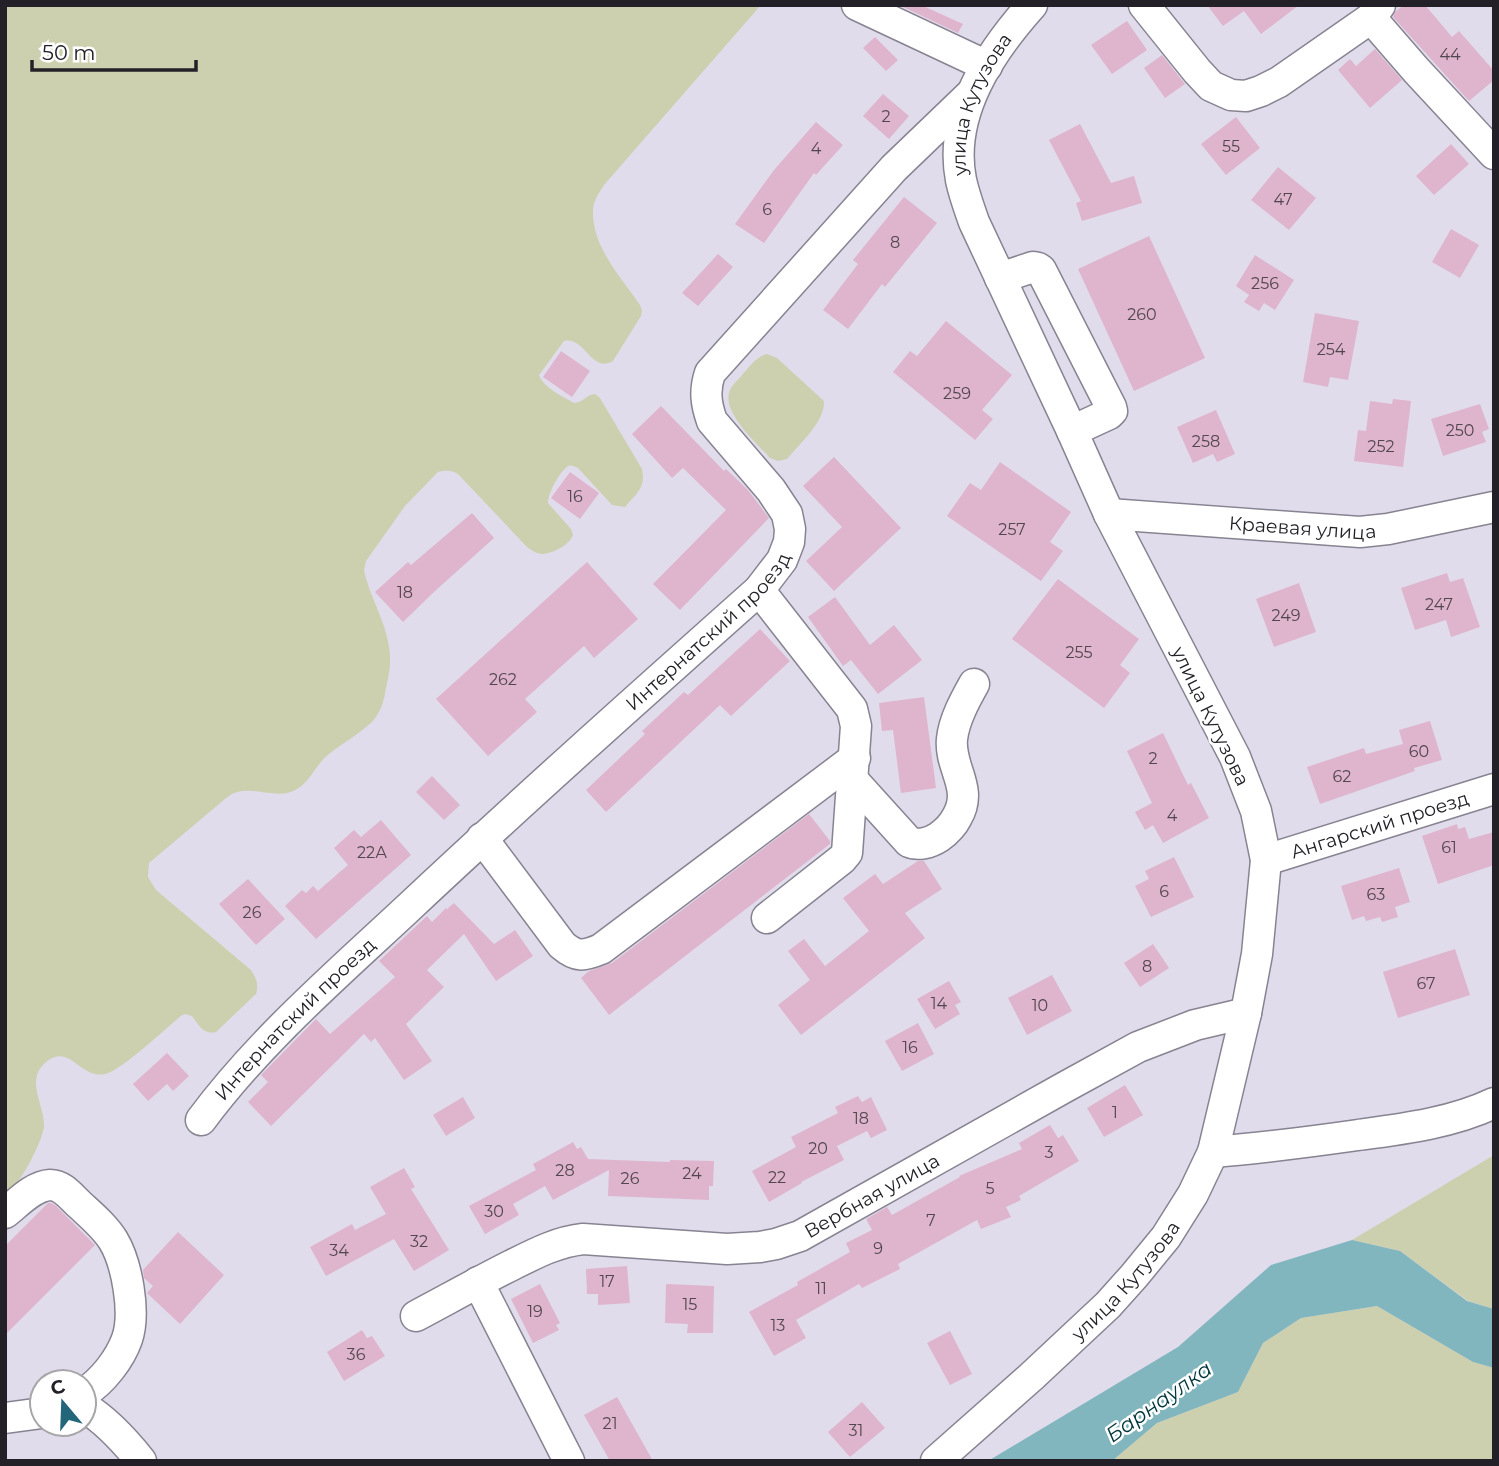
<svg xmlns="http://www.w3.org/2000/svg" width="1499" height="1466" font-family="Montserrat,sans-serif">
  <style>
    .green { fill: #cdd0af }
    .water { fill: #81b6be }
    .building { fill: #deb5cc }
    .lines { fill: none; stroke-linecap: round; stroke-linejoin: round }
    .minor-casing { stroke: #878391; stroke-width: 33 }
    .minor { stroke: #fff; stroke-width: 30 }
    .labels { text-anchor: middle; stroke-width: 5; stroke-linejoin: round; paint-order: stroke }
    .number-label { font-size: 16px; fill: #524650 }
    .street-label { font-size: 19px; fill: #232127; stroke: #fff }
    .water-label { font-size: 21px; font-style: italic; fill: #01363c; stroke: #fff }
  </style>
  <rect width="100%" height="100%" fill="#e1dcec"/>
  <g class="green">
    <path d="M5 5H761L604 185C599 193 593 201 593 211 592 247 621 277 640 305L642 310 641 316 613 361C591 374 585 336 564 341L539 375C544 388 562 396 574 403 583 403 587 394 595 394L600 398 642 469C646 488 637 493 625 507L612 505 578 468C573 466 571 464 567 467 559 473 548 493 548 503L571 529 573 535C569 545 554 553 543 554 536 554 531 550 526 546L458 474C451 470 446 470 438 472L405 506 366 561 364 570C370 599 389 626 390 656 391 667 388 678 386 688 384 701 381 712 372 722 359 734 343 743 329 754 316 764 311 781 297 789 278 801 254 785 234 793 231 794 228 797 225 799L149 863 148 877 156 890 251 970C256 978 259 984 256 994L216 1032C203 1035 199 1025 192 1016L185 1014 181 1016C166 1028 121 1071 105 1074 80 1080 69 1040 44 1064 26 1081 44 1105 44 1125 44 1138 25 1173 17 1183 14 1187 9 1190 5 1193Z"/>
    <path d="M767 354 777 358 824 401C825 422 800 443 787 459L778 461 770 458C757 443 718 410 731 388 733 384 739 379 742 375 750 366 756 357 767 354Z"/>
    <polygon points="1494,1155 1494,1309 1468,1301 1400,1251 1352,1240"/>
    <polygon points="1377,1306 1473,1362 1494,1368 1494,1461 1112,1461 1157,1423 1238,1392 1263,1343 1301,1318"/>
  </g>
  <polygon class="water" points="1352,1240 1400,1251 1467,1301 1494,1309 1494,1368 1473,1362 1377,1306 1301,1318 1263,1343 1238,1392 1157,1423 1112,1461 988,1461 1178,1347 1271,1265"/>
  <g class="building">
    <polygon points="899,5 921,5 963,24 958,33"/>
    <polygon points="1207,5 1299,5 1261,34 1244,11 1223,26"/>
    <polygon points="1404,5 1425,5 1452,37 1459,31 1494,71 1494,80 1469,101 1393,17 1395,12"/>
    <polygon points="1127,21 1147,50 1112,74 1091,45"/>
    <polygon points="875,37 898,60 886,71 863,48"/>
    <polygon points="1375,49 1402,80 1370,108 1338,70 1350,59 1356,66"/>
    <polygon points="1162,55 1185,84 1165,98 1144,68"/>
    <polygon points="883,94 909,116 889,139 863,116"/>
    <polygon points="1236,117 1260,148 1226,175 1201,144"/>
    <polygon points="816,122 843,145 816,175 814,173 764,243 735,224 774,170"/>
    <polygon points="1080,124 1111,183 1134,176 1142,203 1082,221 1076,203 1081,201 1049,140"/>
    <polygon points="1451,144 1469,164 1434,195 1416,176"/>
    <polygon points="1278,167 1316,198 1289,230 1251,200"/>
    <polygon points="904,197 937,223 885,287 882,284 848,329 823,310 858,264 853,260"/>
    <polygon points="1451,229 1479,245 1460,278 1432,262"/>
    <polygon points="1149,236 1205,358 1134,391 1078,269"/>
    <polygon points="718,254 733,267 698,306 682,293"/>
    <polygon points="1255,255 1294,280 1275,310 1264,303 1259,311 1244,302 1249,295 1236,286"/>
    <polygon points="1315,313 1359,321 1348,380 1330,377 1328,387 1303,382"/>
    <polygon points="946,321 1012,375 982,410 993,419 975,440 893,372 910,351 917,356"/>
    <polygon points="561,351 590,371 572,397 543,377"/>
    <polygon points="1393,399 1411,401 1403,467 1354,461 1358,430 1366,431 1370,401 1392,404"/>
    <polygon points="1480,404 1489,429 1482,432 1486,442 1443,456 1431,419"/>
    <polygon points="661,406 724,471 726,469 748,490 769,518 680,610 653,584 726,510 683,468 672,478 632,434"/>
    <polygon points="1216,410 1235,454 1217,462 1213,454 1193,463 1177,427"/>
    <polygon points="834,457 901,528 834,591 806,561 842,527 803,486"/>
    <polygon points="1000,462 1071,512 1050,542 1063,551 1041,581 947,516 970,483 981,490"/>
    <polygon points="570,472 599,493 580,519 551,498"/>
    <polygon points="472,513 494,538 435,591 403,622 375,592 408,562 411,565"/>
    <polygon points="587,562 638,619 594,658 584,646 525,699 537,712 488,756 436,699"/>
    <polygon points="1447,573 1450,582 1463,578 1480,627 1451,637 1446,620 1415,630 1401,588"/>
    <polygon points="1058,579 1139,639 1120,665 1130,673 1104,708 1012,639"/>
    <polygon points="1299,583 1316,632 1274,647 1256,599"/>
    <polygon points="835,597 870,645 894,625 922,660 878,694 851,660 843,666 808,617"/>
    <polygon points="760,629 790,661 731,716 720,705 606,812 586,790 645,734 642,731 684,692 688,695"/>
    <polygon points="924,697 936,788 901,793 893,730 882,731 879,703"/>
    <polygon points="1430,721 1442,760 1414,768 1415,771 1320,804 1307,767 1364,748 1366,754 1403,744 1399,730"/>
    <polygon points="1163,733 1188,785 1191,783 1209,818 1163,843 1153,825 1145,830 1135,812 1152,803 1127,751"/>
    <polygon points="432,776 460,805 444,820 416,792"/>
    <polygon points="809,814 830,841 830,844 609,1015 581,978 589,971 612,963"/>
    <polygon points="381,820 411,855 316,939 285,906 302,890 306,893 313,886 318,891 348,865 334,848 354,830 361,837"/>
    <polygon points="1457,824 1458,829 1465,827 1469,839 1494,832 1494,865 1438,884 1422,836"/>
    <polygon points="1174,857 1194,897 1151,917 1135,886 1149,879 1145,871"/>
    <polygon points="918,861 924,861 942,889 905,913 925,938 801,1035 778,1005 810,980 788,951 804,939 825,966 869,931 843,898 875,874 883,884"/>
    <polygon points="1399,868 1410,902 1395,907 1398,917 1382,922 1380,917 1366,921 1364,916 1352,920 1341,886"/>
    <polygon points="248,879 285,919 256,945 219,904"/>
    <polygon points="454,903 494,944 515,930 533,956 496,981 464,934 427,970 444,987 406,1024 432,1061 404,1080 375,1038 371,1042 364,1034 271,1126 248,1102 268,1082 261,1075 316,1019 330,1034 395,977 379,961 427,916 432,922 446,908 449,912 447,909"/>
    <polygon points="1153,944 1169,968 1140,987 1124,963"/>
    <polygon points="1455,949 1470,995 1398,1018 1383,972"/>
    <polygon points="1052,975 1072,1011 1027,1035 1008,998"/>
    <polygon points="949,981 961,1002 955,1005 960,1014 935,1029 917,999"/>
    <polygon points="918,1023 934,1054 902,1071 885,1041"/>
    <polygon points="167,1053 189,1076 173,1091 167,1084 148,1101 133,1084"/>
    <polygon points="1125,1085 1143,1115 1104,1137 1087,1108"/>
    <polygon points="858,1096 862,1102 871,1097 887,1130 871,1138 867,1131 837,1146 844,1160 801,1182 802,1183 769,1202 752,1171 796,1147 791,1137 838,1113 835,1107"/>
    <polygon points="463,1097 475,1118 446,1136 433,1115"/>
    <polygon points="1050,1125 1058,1138 1063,1135 1079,1161 1019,1196 1021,1200 1006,1207 1011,1217 981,1229 977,1220 898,1264 900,1269 862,1288 859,1284 796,1320 806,1338 774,1356 749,1312 798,1285 797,1282 850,1252 846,1243 872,1230 866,1219 887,1207 892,1215 960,1177 959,1176 1022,1149 1019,1143"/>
    <polygon points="573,1142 577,1149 581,1147 588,1159 670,1162 670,1160 714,1161 713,1186 709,1186 709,1200 608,1196 609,1170 553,1200 545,1186 513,1204 519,1215 485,1234 469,1206 536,1170 533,1164"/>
    <polygon points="404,1168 415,1187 411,1189 449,1250 414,1271 394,1239 326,1276 310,1247 352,1224 355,1230 386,1214 370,1187"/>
    <polygon points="48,1203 51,1203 55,1205 95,1245 5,1335 5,1246"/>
    <polygon points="178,1232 224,1275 180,1324 147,1293 153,1286 144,1278 143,1270"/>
    <polygon points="627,1266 630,1303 598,1305 598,1294 587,1294 586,1269"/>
    <polygon points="540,1284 560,1323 556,1325 559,1330 533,1343 511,1299"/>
    <polygon points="666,1284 714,1286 713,1333 687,1333 688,1324 665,1323"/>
    <polygon points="362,1330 367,1338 372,1336 385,1356 344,1381 327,1352"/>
    <polygon points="950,1331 972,1374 950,1385 927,1343"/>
    <polygon points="617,1397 653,1461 610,1461 584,1415"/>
    <polygon points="862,1402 885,1428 850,1457 828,1432"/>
  </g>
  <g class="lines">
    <defs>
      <g id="minor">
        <polyline points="857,5 987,66"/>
        <polyline points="1144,5 1197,71 1211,86 1231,95 1246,96 1261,91 1279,82 1371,18 1380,5"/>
        <polyline points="1371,18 1416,70 1494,154"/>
        <polyline points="1000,278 1033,267 1038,268 1041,270 1111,407 1112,411 1109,414 1072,431"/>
        <path id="s1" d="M1109 514 1360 532 1388 529 1494 507"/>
        <polyline points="759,590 852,709 856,726 847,853 842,859 767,918"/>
        <path d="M852 779 909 842C918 846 930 843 939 837 946 832 953 825 957 817 974 788 949 768 952 739 954 720 965 700 974 684"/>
        <path d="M482 838 562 945C577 958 584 956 601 949L855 758"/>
        <path id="s2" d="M1266 860 1494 789"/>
        <path id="s3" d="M201 1120C259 1042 334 977 405 911 521 802 640 696 759 590L782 560 789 542 790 529 787 514 771 490 712 421C706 404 704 391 710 373L894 168 970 95"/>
        <path d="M1213 1152C1261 1148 1309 1142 1358 1135 1403 1129 1452 1123 1494 1103"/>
        <path d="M5 1213C18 1203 33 1186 50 1185 63 1185 71 1197 80 1205 92 1216 105 1227 113 1240 127 1263 136 1313 127 1339 120 1359 102 1382 84 1393"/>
        <polyline points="478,1282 569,1461"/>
        <path id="s4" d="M416 1316C448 1299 480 1281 512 1265 536 1253 557 1242 583 1239L727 1249 760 1247 776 1244 800 1236 1065 1087 1138 1047 1195 1025 1246 1013"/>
        <path d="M84 1407C106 1420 125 1441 141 1461"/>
        <polyline points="5,1418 42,1413"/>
        <path id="s5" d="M936 1461 1031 1377 1108 1305 1134 1276 1166 1237 1193 1194 1213 1152 1246 1013 1257 954 1266 860 1256 811 1235 757 1109 514 1072 431 974 222C969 208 964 194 961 180 948 114 990 52 1032 5"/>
      </g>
    </defs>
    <use href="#minor" class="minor-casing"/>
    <use href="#minor" class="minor"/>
  </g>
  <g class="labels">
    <g class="number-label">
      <text x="1450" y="60">44</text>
      <text x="886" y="122">2</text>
      <text x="1231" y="152">55</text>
      <text x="816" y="154">4</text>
      <text x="1283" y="205">47</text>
      <text x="767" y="215">6</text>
      <text x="895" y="248">8</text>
      <text x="1265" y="289">256</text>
      <text x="1142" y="320">260</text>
      <text x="1331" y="355">254</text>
      <text x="957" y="399">259</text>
      <text x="1460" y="436">250</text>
      <text x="1206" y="447">258</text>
      <text x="1381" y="452">252</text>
      <text x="575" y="502">16</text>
      <text x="1012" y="535">257</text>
      <text x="405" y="598">18</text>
      <text x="1439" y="610">247</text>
      <text x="1286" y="621">249</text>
      <text x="1079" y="658">255</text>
      <text x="503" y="685">262</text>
      <text x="1419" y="757">60</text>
      <text x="1153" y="764">2</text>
      <text x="1342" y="782">62</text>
      <text x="1172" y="821">4</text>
      <text x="1449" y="853">61</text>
      <text x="372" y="858">22А</text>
      <text x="1164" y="897">6</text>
      <text x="1376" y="900">63</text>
      <text x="252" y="918">26</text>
      <text x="1147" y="972">8</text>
      <text x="1426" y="989">67</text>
      <text x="939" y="1009">14</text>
      <text x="1040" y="1011">10</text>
      <text x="910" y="1053">16</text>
      <text x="1115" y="1118">1</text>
      <text x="861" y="1124">18</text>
      <text x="818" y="1154">20</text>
      <text x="1049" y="1158">3</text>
      <text x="565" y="1176">28</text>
      <text x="692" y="1179">24</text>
      <text x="777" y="1183">22</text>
      <text x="630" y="1184">26</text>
      <text x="990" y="1194">5</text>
      <text x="494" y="1217">30</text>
      <text x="931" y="1226">7</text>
      <text x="419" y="1247">32</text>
      <text x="878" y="1254">9</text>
      <text x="339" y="1256">34</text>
      <text x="607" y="1287">17</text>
      <text x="821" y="1294">11</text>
      <text x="690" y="1310">15</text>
      <text x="535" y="1317">19</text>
      <text x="778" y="1331">13</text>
      <text x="356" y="1360">36</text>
      <text x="610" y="1429">21</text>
      <text x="856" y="1436">31</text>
    </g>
    <g class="street-label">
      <text dy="7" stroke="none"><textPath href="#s5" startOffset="1544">улица Кутузова</textPath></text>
      <text dy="7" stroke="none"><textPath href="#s1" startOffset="194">Краевая улица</textPath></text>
      <text dy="7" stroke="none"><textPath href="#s3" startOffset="705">Интернатский проезд</textPath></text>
      <text transform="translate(1211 716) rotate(64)" y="7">улица Кутузова</text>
      <text dy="7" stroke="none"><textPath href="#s2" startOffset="119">Ангарский проезд</textPath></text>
      <text dy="7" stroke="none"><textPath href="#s3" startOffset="138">Интернатский проезд</textPath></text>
      <text dy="7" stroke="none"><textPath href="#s4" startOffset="486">Вербная улица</textPath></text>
      <text dy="7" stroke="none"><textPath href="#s5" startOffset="262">улица Кутузова</textPath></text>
    </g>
    <g class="water-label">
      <text transform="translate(1159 1402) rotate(-35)" y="7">Барнаулка</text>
    </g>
  </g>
  <rect width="1499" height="1466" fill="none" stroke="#232127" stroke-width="14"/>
  <g transform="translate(63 1403) rotate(341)"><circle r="33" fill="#ffffff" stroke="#a7a6a9" stroke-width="2"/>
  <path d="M0-5L12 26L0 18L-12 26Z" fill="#236679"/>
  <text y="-10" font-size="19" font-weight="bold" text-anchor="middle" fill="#232127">С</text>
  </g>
  <path d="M32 60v10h164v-10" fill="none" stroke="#232127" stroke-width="3.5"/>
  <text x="42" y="60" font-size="21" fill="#232127" stroke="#ffffff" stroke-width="5" paint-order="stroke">50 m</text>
</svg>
